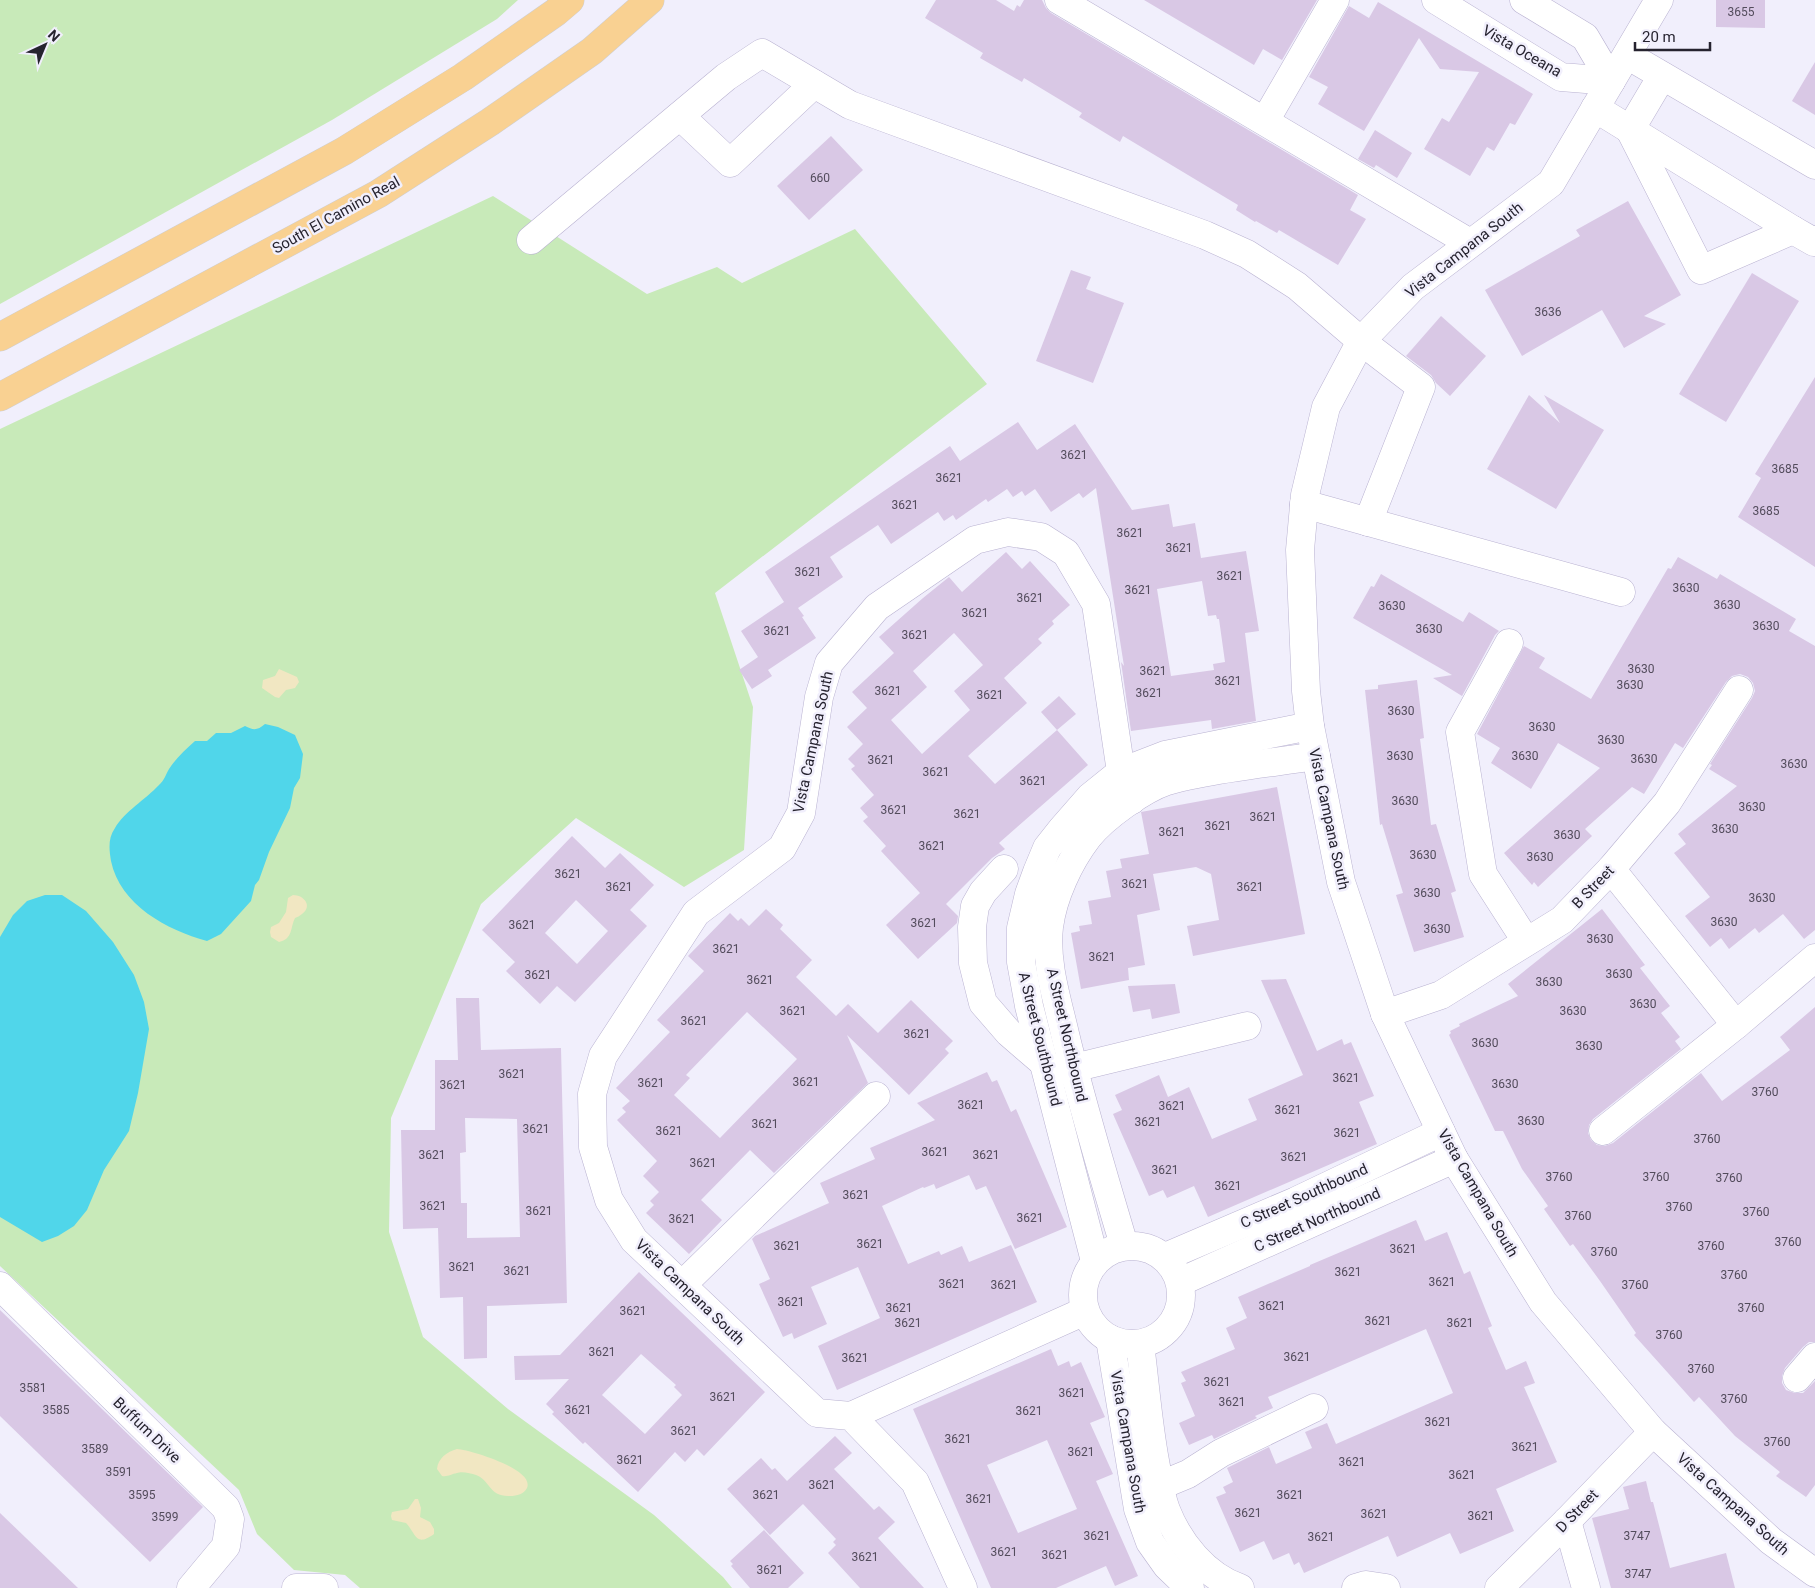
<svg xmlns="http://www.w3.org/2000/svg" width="1815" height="1588" font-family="Roboto,sans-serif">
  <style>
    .green { fill: #c8eab9 }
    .sand { fill: #f1e7c2 }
    .water { fill: #50d6ea }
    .building { fill: #d9c8e5; fill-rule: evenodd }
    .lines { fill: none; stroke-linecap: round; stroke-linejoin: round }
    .minor-casing { stroke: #b9b2d1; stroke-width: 29 }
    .major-casing { stroke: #cfcfd1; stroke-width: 29 }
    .minor { stroke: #fff; stroke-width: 28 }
    .major { stroke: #f9d192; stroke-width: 28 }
    .labels { text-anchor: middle; stroke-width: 5; stroke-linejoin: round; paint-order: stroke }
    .number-label { font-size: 12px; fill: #534c5c }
    .street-label { font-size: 15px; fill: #26232f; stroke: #f1effc }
  </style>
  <rect width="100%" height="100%" fill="#f1effc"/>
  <g class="green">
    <polygon points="0,0 518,0 497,19 332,120 0,304"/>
    <polygon points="493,196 647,294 717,267 742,283 855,229 987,384 715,593 753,707 744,850 684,887 576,818 481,904 391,1118 389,1232 423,1337 508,1409 654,1515 723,1577 732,1588 360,1588 345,1575 294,1570 257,1534 239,1490 0,1266 0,429"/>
  </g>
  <g class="sand">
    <polygon points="279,669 297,677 299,682 295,688 286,690 279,698 275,697 262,688 263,680 275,676"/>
    <path d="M293 895C304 895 313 906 302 914 300 916 297 917 295 918 290 928 293 939 279 942L271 937 270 932 271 927 279 923 286 912 288 898Z"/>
    <path d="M457 1449C470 1450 535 1469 527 1488 524 1494 517 1496 510 1496 489 1497 490 1480 476 1475 471 1473 461 1471 457 1473 451 1474 448 1477 442 1476L437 1469C438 1458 447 1452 457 1449Z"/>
    <path d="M415 1499H418L421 1508 420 1517 430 1522 434 1529V1534C415 1548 416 1533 406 1523L392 1520 391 1516 392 1512 408 1509Z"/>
  </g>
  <g class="water">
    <path d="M265 724 278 727 295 735 303 754 300 778 294 788 290 808 269 852 259 880 255 885 251 901 221 934 207 941C167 930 120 905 111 861 109 849 108 838 115 828 124 812 146 799 159 785 164 781 166 774 169 769 176 758 186 749 195 741H207L216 733H231L245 726C253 730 257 731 265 724Z"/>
    <polygon points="45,895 62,895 86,911 113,942 134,975 144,1002 149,1029 138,1093 129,1131 104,1170 87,1210 74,1226 58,1236 42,1242 0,1217 0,937 13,915 27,901"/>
  </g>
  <g class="building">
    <polygon points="936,0 996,0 1014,11 1017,5 1020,7 1024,0 1042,0 1046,8 1051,13 1358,195 1350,210 1366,219 1338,265 1279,230 1277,233 1256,221 1255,222 1236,210 1238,205 1123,136 1120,142 1079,117 1082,113 1024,78 1022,82 980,58 983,53 925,18"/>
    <polygon points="1144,0 1317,0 1282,60 1263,49 1254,65"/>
    <polygon points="1716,0 1765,0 1765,28 1716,27"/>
    <polygon points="1378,2 1533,94 1515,125 1510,123 1494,151 1487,147 1470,176 1424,149 1442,118 1449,122 1479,72 1440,69 1419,38 1364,131 1318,104 1328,87 1309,77 1349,6 1369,18"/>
    <polygon points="1815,62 1815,115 1792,101"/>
    <polygon points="1375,130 1412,153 1397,178 1376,165 1374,168 1358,159"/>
    <polygon points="831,136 863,170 809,220 777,186"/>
    <polygon points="1628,201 1681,295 1644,316 1666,324 1624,348 1602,310 1522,356 1485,290 1580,236 1576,230"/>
    <polygon points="1071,270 1091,277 1086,289 1124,303 1093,383 1036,361"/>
    <polygon points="1752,273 1799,301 1726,422 1679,394"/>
    <polygon points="1441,316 1486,356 1450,396 1436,383 1431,375 1406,356"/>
    <polygon points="1815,377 1815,567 1738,517 1761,478 1755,474"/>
    <polygon points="1529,395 1560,423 1544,395 1604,430 1556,509 1487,469"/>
    <path d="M1018 422 1037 450 1075 424 1132 510 1169 504 1173 527 1195 523 1201 558 1246 551 1259 631 1245 633 1256 721 1212 729 1211 720 1131 731 1121 662 1124 666 1096 488 1083 498 1079 493 1051 512 1035 489 1025 496 1022 491 1013 497 1007 489 988 502 986 499 956 520 953 515 944 521 938 512 891 544 878 525 830 557 843 577 798 608 804 616 802 617 816 638 768 670 772 676 752 689 739 670 758 657 741 631 784 602 765 572 950 446 960 461ZM1202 581 1208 616 1216 615 1217 619H1219L1225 662 1213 664 1214 670 1171 676 1157 589Z"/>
    <path d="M1006 552 1022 569 1030 561 1070 605 1052 621 1054 624 1038 639 1042 643 1004 678 1027 703 968 756 995 784 1057 730 1041 712 1059 696 1076 714 1057 730 1088 765 999 843 1005 849 992 858 946 904 958 916 957 923 918 959 886 925 920 893 881 851 886 846 863 821 868 817 860 808 874 795 851 769 855 766 848 759 863 744 847 727 867 708 852 692 894 653 879 637 923 598 949 577 962 592ZM954 633 983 665 954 691 970 710 922 754 891 720 927 687 913 671Z"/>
    <polygon points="1678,557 1717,579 1720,574 1796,619 1789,631 1815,646 1815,930 1804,939 1783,914 1759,933 1755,928 1729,949 1721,938 1710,947 1685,916 1710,897 1674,853 1686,844 1678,834 1737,786 1709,769 1712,765 1710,764 1752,698 1755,691 1753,683 1748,677 1740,674 1732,676 1726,682 1683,748 1675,743 1644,794 1632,787 1585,829 1592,836 1538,887 1534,882 1532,885 1504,853 1600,768 1558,743 1531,789 1491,763 1500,748 1477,734 1524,646 1545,658 1539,668 1591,699 1668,568 1671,569"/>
    <polygon points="1381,574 1463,622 1469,612 1499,631 1495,635 1462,696 1433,678 1452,675 1353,618 1371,586 1374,587"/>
    <polygon points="1417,680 1424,738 1420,739 1431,825 1436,824 1456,891 1451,893 1464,937 1414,952 1396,895 1403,893 1382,824 1380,825 1365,690 1378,689 1378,685"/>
    <polygon points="1277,787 1305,934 1193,956 1187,926 1219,920 1211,874 1196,867 1153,874 1160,910 1137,915 1145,965 1128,968 1129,980 1081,989 1071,933 1080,931 1079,926 1092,924 1088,901 1111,897 1106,871 1122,868 1120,859 1149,854 1141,812"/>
    <path d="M572 836 605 868 620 853 654 885 630 910 647 926 575 1002 557 986 540 1004 506 971 515 962 482 930ZM576 900 608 931 577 964 545 933Z"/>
    <path d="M766 909 783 925 780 929 812 960 796 977 836 1016 848 1004 878 1033 911 1000 953 1041 945 1049 949 1053 909 1095 847 1035 868 1083 774 1173 750 1150 701 1200 722 1220 689 1254 646 1213 654 1205 650 1201 659 1192 643 1176 657 1161 617 1120 626 1112 622 1108 630 1101 616 1088 670 1032 657 1020 704 971 688 956 730 913 738 921 741 918 749 926ZM747 1012 797 1059 720 1138 674 1095 690 1078 686 1075Z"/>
    <polygon points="1602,909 1645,965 1640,968 1670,1006 1661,1013 1680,1037 1675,1041 1681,1049 1593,1119 1589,1125 1588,1133 1591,1140 1597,1145 1605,1146 1613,1143 1701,1073 1722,1101 1790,1050 1780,1037 1815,1007 1815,1342 1809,1342 1803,1347 1785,1368 1782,1376 1782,1383 1786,1390 1795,1393 1803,1393 1815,1381 1815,1485 1806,1497 1776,1476 1780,1472 1735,1436 1699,1397 1694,1402 1634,1335 1636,1333 1600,1281 1573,1244 1570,1246 1544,1209 1548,1206 1522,1169 1503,1131 1495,1131 1449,1035 1451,1033 1450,1031 1460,1026 1459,1024 1518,996 1508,984"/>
    <polygon points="1286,979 1317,1051 1342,1039 1344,1045 1351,1042 1374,1096 1359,1102 1377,1144 1208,1217 1194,1186 1167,1198 1163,1190 1149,1196 1113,1114 1122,1110 1115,1095 1159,1075 1168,1097 1189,1087 1212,1139 1257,1120 1248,1099 1303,1075 1261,980"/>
    <polygon points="1175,984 1180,1013 1152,1019 1150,1009 1133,1012 1128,986"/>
    <path d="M456 998H479L481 1050 561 1048 567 1303 487 1306V1358L464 1359 463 1297 440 1298 438 1228 403 1229 401 1130H435V1060H458ZM465 1118 517 1119 520 1237 467 1238V1203H461L460 1153 466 1152Z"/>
    <polygon points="987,1072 992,1082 997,1080 1011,1112 1016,1109 1067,1227 1015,1249 986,1186 976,1190 969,1175 936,1189 934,1184 924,1188 923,1187 882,1206 908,1264 939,1251 941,1255 962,1246 969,1262 1011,1245 1037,1302 837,1390 818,1346 880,1318 858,1267 811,1287 827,1324 794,1339 792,1333 783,1337 759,1284 770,1279 752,1239 755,1236 829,1203 820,1183 875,1159 870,1148 935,1120 917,1103"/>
    <polygon points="1416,1220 1425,1241 1447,1232 1464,1274 1470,1271 1492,1326 1488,1328 1506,1370 1526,1361 1535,1383 1524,1387 1557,1462 1496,1489 1514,1531 1460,1554 1450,1533 1397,1557 1388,1536 1304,1573 1299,1562 1294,1565 1289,1553 1273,1560 1264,1541 1240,1552 1216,1497 1226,1493 1223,1487 1233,1482 1227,1468 1269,1447 1276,1464 1312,1448 1305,1432 1327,1423 1336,1444 1453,1393 1426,1329 1268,1397 1273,1408 1255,1416 1257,1418 1214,1439 1212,1435 1189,1445 1179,1423 1195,1416 1181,1383 1186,1381 1181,1372 1235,1349 1226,1328 1247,1318 1238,1297 1310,1266 1310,1265"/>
    <path d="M639 1272 765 1392 704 1456 697 1449 685 1462 675 1452 638 1492 585 1442 583 1444 552 1414 554 1412 546 1404 569 1379 515 1380 514 1356 560 1355ZM641 1354 676 1385 674 1387 682 1395 645 1434 602 1395Z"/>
    <polygon points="0,1310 203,1507 150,1562 0,1416"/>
    <path d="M1051 1349 1058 1366 1069 1361 1071 1367 1081 1362 1105 1417 1090 1423 1113 1474 1096 1481 1138 1576 1115 1586 1106 1566 1056 1588H991L913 1409ZM1047 1440 1077 1509 1018 1533 987 1465Z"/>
    <polygon points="835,1436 852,1453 834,1469 874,1510 879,1506 895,1522 878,1538 924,1588 860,1588 828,1553 836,1545 833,1542 836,1539 803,1504 770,1535 727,1489 761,1458 772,1470 775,1468 787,1481"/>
    <polygon points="1646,1481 1651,1502 1653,1502 1670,1568 1726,1553 1735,1588 1611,1588 1592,1518 1629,1509 1623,1487"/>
    <polygon points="0,1513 78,1588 0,1588"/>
    <polygon points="764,1530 804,1573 788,1588 750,1588 731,1566 733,1564 730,1561"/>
  </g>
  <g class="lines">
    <defs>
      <g id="minor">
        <polyline points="1059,0 1470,243"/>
        <polyline points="1436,0 1561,77 1611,81"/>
        <polyline points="1524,0 1585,37 1611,81"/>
        <polyline points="1659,0 1551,183 1413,287 1361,341 1326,407 1305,495 1300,550 1306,691 1310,726 1341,882 1385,1014 1454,1159 1543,1302 1653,1432 1771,1541 1815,1573"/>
        <polyline points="1627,55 1815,165"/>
        <polyline points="1595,108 1793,230 1814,242 1815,240"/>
        <polyline points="680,116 730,163 814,84"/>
        <polyline points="1265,121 1335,0"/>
        <polyline points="1630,130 1701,270 1793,230"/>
        <polyline points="1630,130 1662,76"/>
        <polyline points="531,240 726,77 762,53 850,105 1205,235 1247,254 1297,286 1361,341 1421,387 1368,522"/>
        <polyline points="1304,504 1621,592"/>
        <polyline points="1509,643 1460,732 1483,874 1526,941"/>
        <polyline points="1004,869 983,892 975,906 972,927 973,963 983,1003 1009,1033 1045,1064"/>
        <polyline points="1611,869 1736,1025"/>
        <polyline points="1385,1014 1441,995 1562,920 1611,869 1667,803 1739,690"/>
        <polyline points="1057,1072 1247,1026"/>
        <polyline points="1603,1131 1736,1025 1815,958"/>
        <path d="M1124 1245C1103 1175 1082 1105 1065 1034 1057 999 1045 963 1049 927 1053 896 1069 862 1088 837 1104 817 1143 789 1167 781 1177 778 1187 776 1197 774 1236 766 1277 762 1316 756"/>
        <circle cx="1132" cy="1295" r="49"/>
        <polyline points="1165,1257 1296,1201 1441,1132"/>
        <polyline points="1095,1261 1029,1006 1021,962 1021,928 1029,894 1037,872 1047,848 1062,829 1090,797 1121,772 1165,755 1310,726"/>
        <polyline points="1180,1282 1454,1159"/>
        <polyline points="682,1285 876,1096"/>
        <polyline points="0,1286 226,1508 230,1519 226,1546 191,1588"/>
        <polyline points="1110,1339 1138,1509 1150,1542 1167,1566 1190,1588"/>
        <path d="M1140 1344C1145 1383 1148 1423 1155 1461 1158 1477 1160 1494 1166 1510 1179 1543 1205 1576 1240 1588"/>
        <polyline points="1797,1378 1815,1357"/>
        <polyline points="851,1416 1085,1311"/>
        <polyline points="1142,1490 1159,1486 1188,1474 1221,1453 1314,1408"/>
        <polyline points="1567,1521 1586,1588"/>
        <polyline points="296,1588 324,1588"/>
        <polyline points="963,1588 915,1482 851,1416 817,1413 634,1240 609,1200 593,1147 592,1094 603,1056 696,913 782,848 801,813 819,697 829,663 877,607 975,540 1008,532 1041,537 1066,553 1096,604 1121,772 1132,800"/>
        <polyline points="1356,1588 1366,1585 1386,1588"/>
        <polyline points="1499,1588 1567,1521 1653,1432"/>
      </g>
      <g id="major">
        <polyline points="0,337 344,151 463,77 556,12 570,0"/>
        <polyline points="0,397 378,194 490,122 592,51 650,0"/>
      </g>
    </defs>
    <use href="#minor" class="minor-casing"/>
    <use href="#major" class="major-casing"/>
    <use href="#minor" class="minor"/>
    <use href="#major" class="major"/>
  </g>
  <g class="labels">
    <g class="number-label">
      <text x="1741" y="16">3655</text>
      <text x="820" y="182">660</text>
      <text x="1548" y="316">3636</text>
      <text x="1074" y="459">3621</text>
      <text x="1785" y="473">3685</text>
      <text x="949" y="482">3621</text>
      <text x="905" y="509">3621</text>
      <text x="1766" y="515">3685</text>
      <text x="1130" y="537">3621</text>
      <text x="1179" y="552">3621</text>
      <text x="808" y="576">3621</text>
      <text x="1230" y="580">3621</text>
      <text x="1686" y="592">3630</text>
      <text x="1138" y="594">3621</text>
      <text x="1030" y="602">3621</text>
      <text x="1727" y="609">3630</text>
      <text x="1392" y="610">3630</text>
      <text x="975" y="617">3621</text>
      <text x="1766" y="630">3630</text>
      <text x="1429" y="633">3630</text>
      <text x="777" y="635">3621</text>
      <text x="915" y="639">3621</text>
      <text x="1641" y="673">3630</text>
      <text x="1153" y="675">3621</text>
      <text x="1228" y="685">3621</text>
      <text x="1630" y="689">3630</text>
      <text x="888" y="695">3621</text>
      <text x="1149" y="697">3621</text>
      <text x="990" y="699">3621</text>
      <text x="1401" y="715">3630</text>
      <text x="1542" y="731">3630</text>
      <text x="1611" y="744">3630</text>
      <text x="1400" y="760">3630</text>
      <text x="1525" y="760">3630</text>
      <text x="1644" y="763">3630</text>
      <text x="881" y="764">3621</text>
      <text x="1794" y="768">3630</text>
      <text x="936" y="776">3621</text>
      <text x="1033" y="785">3621</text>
      <text x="1405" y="805">3630</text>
      <text x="1752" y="811">3630</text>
      <text x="894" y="814">3621</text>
      <text x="967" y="818">3621</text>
      <text x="1263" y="821">3621</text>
      <text x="1218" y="830">3621</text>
      <text x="1725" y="833">3630</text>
      <text x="1172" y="836">3621</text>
      <text x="1567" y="839">3630</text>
      <text x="932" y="850">3621</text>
      <text x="1423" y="859">3630</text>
      <text x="1540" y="861">3630</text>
      <text x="568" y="878">3621</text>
      <text x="1135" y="888">3621</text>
      <text x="619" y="891">3621</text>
      <text x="1250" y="891">3621</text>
      <text x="1427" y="897">3630</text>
      <text x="1762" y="902">3630</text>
      <text x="1724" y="926">3630</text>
      <text x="924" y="927">3621</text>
      <text x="522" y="929">3621</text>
      <text x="1437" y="933">3630</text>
      <text x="1600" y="943">3630</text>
      <text x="726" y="953">3621</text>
      <text x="1102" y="961">3621</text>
      <text x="1619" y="978">3630</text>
      <text x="538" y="979">3621</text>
      <text x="760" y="984">3621</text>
      <text x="1549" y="986">3630</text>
      <text x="1643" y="1008">3630</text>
      <text x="793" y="1015">3621</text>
      <text x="1573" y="1015">3630</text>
      <text x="694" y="1025">3621</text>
      <text x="917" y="1038">3621</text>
      <text x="1485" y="1047">3630</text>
      <text x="1589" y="1050">3630</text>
      <text x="512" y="1078">3621</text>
      <text x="1346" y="1082">3621</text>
      <text x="806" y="1086">3621</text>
      <text x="651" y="1087">3621</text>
      <text x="1505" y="1088">3630</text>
      <text x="453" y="1089">3621</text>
      <text x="1765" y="1096">3760</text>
      <text x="971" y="1109">3621</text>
      <text x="1172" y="1110">3621</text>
      <text x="1288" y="1114">3621</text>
      <text x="1531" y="1125">3630</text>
      <text x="1148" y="1126">3621</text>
      <text x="765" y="1128">3621</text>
      <text x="536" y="1133">3621</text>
      <text x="669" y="1135">3621</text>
      <text x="1347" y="1137">3621</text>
      <text x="1707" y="1143">3760</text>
      <text x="935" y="1156">3621</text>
      <text x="432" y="1159">3621</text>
      <text x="986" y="1159">3621</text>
      <text x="1294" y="1161">3621</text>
      <text x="703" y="1167">3621</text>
      <text x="1165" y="1174">3621</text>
      <text x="1559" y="1181">3760</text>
      <text x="1656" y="1181">3760</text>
      <text x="1729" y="1182">3760</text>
      <text x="1228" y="1190">3621</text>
      <text x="856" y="1199">3621</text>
      <text x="433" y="1210">3621</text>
      <text x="1679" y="1211">3760</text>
      <text x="539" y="1215">3621</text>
      <text x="1756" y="1216">3760</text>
      <text x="1578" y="1220">3760</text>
      <text x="1030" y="1222">3621</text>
      <text x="682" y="1223">3621</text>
      <text x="1788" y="1246">3760</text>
      <text x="870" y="1248">3621</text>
      <text x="787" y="1250">3621</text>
      <text x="1711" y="1250">3760</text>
      <text x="1403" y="1253">3621</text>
      <text x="1604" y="1256">3760</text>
      <text x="462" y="1271">3621</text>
      <text x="517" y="1275">3621</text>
      <text x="1348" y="1276">3621</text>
      <text x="1734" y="1279">3760</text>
      <text x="1442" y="1286">3621</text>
      <text x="952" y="1288">3621</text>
      <text x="1004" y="1289">3621</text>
      <text x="1635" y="1289">3760</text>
      <text x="791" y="1306">3621</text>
      <text x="1272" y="1310">3621</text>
      <text x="899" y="1312">3621</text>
      <text x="1751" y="1312">3760</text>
      <text x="633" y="1315">3621</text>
      <text x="1378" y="1325">3621</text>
      <text x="908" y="1327">3621</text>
      <text x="1460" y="1327">3621</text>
      <text x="1669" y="1339">3760</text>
      <text x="602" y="1356">3621</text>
      <text x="1297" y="1361">3621</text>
      <text x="855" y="1362">3621</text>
      <text x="1701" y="1373">3760</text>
      <text x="1217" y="1386">3621</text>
      <text x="33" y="1392">3581</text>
      <text x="1072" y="1397">3621</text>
      <text x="723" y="1401">3621</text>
      <text x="1734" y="1403">3760</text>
      <text x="1232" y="1406">3621</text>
      <text x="56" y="1414">3585</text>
      <text x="578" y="1414">3621</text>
      <text x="1029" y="1415">3621</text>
      <text x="1438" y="1426">3621</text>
      <text x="684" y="1435">3621</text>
      <text x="958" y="1443">3621</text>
      <text x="1777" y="1446">3760</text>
      <text x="1525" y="1451">3621</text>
      <text x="95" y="1453">3589</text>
      <text x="1081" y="1456">3621</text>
      <text x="630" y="1464">3621</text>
      <text x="1352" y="1466">3621</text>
      <text x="119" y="1476">3591</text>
      <text x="1462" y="1479">3621</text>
      <text x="822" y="1489">3621</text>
      <text x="142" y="1499">3595</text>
      <text x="766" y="1499">3621</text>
      <text x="1290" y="1499">3621</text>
      <text x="979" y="1503">3621</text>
      <text x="1248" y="1517">3621</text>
      <text x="1374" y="1518">3621</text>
      <text x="1481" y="1520">3621</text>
      <text x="165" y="1521">3599</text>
      <text x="1097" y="1540">3621</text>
      <text x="1637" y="1540">3747</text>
      <text x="1321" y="1541">3621</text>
      <text x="1004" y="1556">3621</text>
      <text x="1055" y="1559">3621</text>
      <text x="865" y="1561">3621</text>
      <text x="770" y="1574">3621</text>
      <text x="1638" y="1578">3747</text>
    </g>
    <g class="street-label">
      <text transform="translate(1522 51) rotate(30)" y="5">Vista Oceana</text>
      <text transform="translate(336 215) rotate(-29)" y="5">South El Camino Real</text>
      <text transform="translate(1464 250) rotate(-38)" y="5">Vista Campana South</text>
      <text transform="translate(813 742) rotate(-78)" y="5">Vista Campana South</text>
      <text transform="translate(1329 819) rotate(78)" y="5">Vista Campana South</text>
      <text transform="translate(1593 887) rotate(-46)" y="5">B Street</text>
      <text transform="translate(1067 1035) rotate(77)" y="5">A Street Northbound</text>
      <text transform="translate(1040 1039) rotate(76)" y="5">A Street Southbound</text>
      <text transform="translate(1478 1193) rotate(60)" y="5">Vista Campana South</text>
      <text transform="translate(1304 1196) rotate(-24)" y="5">C Street Southbound</text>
      <text transform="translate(1317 1220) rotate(-24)" y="5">C Street Northbound</text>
      <text transform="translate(690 1292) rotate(44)" y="5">Vista Campana South</text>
      <text transform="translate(147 1430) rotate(44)" y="5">Buffum Drive</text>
      <text transform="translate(1128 1442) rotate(80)" y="5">Vista Campana South</text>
      <text transform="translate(1733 1504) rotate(42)" y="5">Vista Campana South</text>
      <text transform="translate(1577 1511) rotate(-46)" y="5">D Street</text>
    </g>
  </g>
  <g transform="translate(45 45) rotate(44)" stroke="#f1effc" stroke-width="4" paint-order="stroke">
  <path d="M0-4L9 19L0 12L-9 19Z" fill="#26232f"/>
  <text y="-8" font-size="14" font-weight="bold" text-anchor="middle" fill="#26232f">N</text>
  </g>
  <path d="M1635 42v8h75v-8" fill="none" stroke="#26232f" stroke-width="2.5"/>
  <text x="1642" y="42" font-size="15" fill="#26232f" stroke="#f1effc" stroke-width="4" paint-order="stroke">20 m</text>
</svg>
